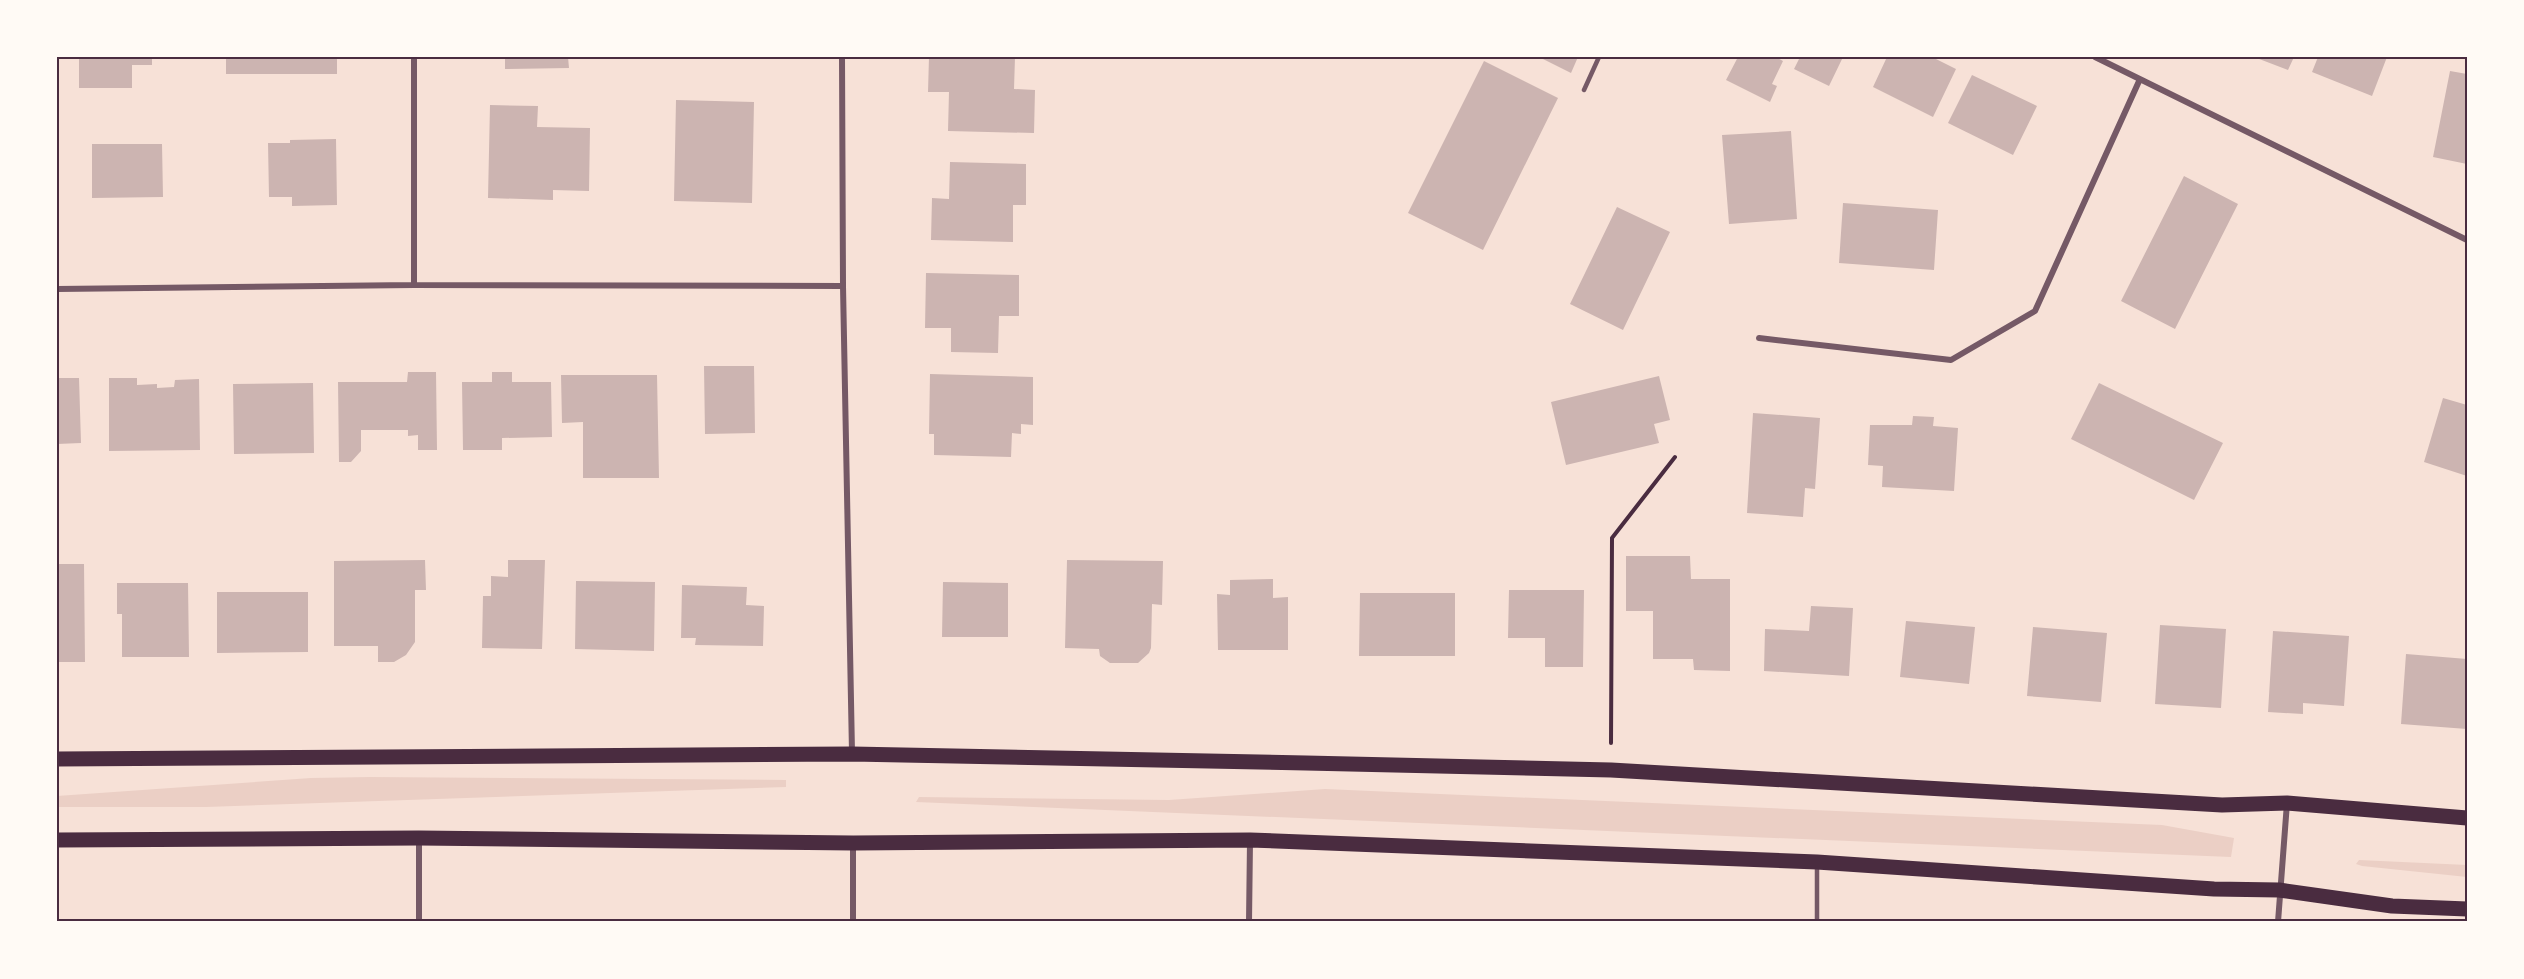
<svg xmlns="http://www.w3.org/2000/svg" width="2524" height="979" font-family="Roboto,sans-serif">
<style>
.green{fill:#ebcfc5}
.building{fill:#ccb4b1}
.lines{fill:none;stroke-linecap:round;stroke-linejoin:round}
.path{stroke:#4a2c40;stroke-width:4}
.service{stroke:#755966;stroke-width:4.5}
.minor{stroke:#755966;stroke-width:6}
.primary{stroke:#4a2c40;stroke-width:15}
.neatline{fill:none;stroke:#4a2c40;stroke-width:2}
</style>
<rect width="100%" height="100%" fill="#f7e1d7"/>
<path class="green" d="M 370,777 L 786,780 L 786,787 L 206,807 L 57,807 L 57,796 L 311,778 Z
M 1325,789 L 2162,825 L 2234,838 L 2231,857 L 916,802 L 919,797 L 1169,800 Z
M 2359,860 L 2467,865 L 2467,877 L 2362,866 L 2356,864 Z"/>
<path class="building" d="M 79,57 L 152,57 L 152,65 L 132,65 L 132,88 L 79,88 Z
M 226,57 L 337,57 L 337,74 L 226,74 Z
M 505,57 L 568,57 L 569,68 L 505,69 Z
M 929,57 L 1015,57 L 1014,89 L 1035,90 L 1034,133 L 948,131 L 949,92 L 928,92 Z
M 1539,57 L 1578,57 L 1571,73 Z
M 1738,57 L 1776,57 L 1783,61 L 1772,84 L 1777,86 L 1770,102 L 1726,80 Z
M 1800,57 L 1843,57 L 1829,86 L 1794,69 Z
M 1887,57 L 1932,57 L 1956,69 L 1933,117 L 1873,87 Z
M 2254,57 L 2294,57 L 2288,70 Z
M 2318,57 L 2387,57 L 2372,96 L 2312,72 Z
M 1484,61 L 1558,98 L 1483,250 L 1408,213 Z
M 2450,71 L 2467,74 L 2467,164 L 2433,157 Z
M 1972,75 L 2037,106 L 2013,155 L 1948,123 Z
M 676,100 L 754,102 L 752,203 L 674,201 Z
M 490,105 L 538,106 L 537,127 L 590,128 L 589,191 L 553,190 L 553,200 L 488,198 Z
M 1791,131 L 1797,219 L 1729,224 L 1722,135 Z
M 336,139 L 337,205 L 292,206 L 292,197 L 269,197 L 268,143 L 290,143 L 290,140 Z
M 92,144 L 162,144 L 163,197 L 92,198 Z
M 950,162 L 1026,164 L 1026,205 L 1013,205 L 1013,242 L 931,240 L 932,198 L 949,199 Z
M 2184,176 L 2238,204 L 2175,329 L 2121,301 Z
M 1843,203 L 1938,210 L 1934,270 L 1839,263 Z
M 1617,207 L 1670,232 L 1623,330 L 1570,304 Z
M 926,273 L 1019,275 L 1019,316 L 999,316 L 998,353 L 951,352 L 951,328 L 925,328 Z
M 704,366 L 754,366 L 755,433 L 705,434 Z
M 408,372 L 436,372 L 437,450 L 418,450 L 418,435 L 408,436 L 408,430 L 361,430 L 361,451 L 351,462 L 339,462 L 338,382 L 407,382 Z
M 492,372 L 512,372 L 512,382 L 551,382 L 552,437 L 502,438 L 502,450 L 463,450 L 462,382 L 492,382 Z
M 930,374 L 1033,377 L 1033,425 L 1021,424 L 1021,434 L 1012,433 L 1011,457 L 934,455 L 934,434 L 929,434 Z
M 561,375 L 657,375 L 659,478 L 583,478 L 583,422 L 562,423 Z
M 1659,376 L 1670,420 L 1654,424 L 1659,443 L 1566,465 L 1551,402 Z
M 57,378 L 79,378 L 81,443 L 57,444 Z
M 109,378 L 137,378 L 137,385 L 157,384 L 157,388 L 174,387 L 175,380 L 199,379 L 200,450 L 109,451 Z
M 313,383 L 314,453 L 234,454 L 233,384 Z
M 2099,383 L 2223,443 L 2194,500 L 2071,439 Z
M 2443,398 L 2467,405 L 2467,476 L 2424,462 Z
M 1753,413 L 1820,418 L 1815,489 L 1805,488 L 1803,517 L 1747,513 Z
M 1913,416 L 1934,417 L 1933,426 L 1958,428 L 1954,491 L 1882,487 L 1883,466 L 1868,465 L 1870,425 L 1912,425 Z
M 1626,556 L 1690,556 L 1691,579 L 1730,579 L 1730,671 L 1694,670 L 1693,659 L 1653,659 L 1653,611 L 1626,611 Z
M 425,560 L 426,590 L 415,590 L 415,642 L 406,655 L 394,662 L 378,662 L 378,646 L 334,646 L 334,561 Z
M 508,560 L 545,560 L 542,649 L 482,648 L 483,596 L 491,596 L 491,576 L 508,577 Z
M 1067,560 L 1163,561 L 1162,605 L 1152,604 L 1151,648 L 1149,653 L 1138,663 L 1110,663 L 1100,656 L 1099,649 L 1065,648 Z
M 57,564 L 84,564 L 85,662 L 57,662 Z
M 1273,579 L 1273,598 L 1288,597 L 1288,650 L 1218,650 L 1217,594 L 1230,595 L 1230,580 Z
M 576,581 L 655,582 L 654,651 L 575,649 Z
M 943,582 L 1008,583 L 1008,637 L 942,637 Z
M 117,583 L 188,583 L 189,657 L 122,657 L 122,614 L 117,614 Z
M 682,585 L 747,587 L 746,605 L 764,606 L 763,646 L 695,645 L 696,638 L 681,638 Z
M 1509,590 L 1584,590 L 1583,667 L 1545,667 L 1545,638 L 1508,638 Z
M 217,592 L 308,592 L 308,652 L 217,653 Z
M 1360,593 L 1455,593 L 1455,656 L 1359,656 Z
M 1811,606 L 1853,608 L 1849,676 L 1764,671 L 1765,629 L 1809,631 Z
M 1906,621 L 1975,627 L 1969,684 L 1900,677 Z
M 2160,625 L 2226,629 L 2221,708 L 2155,704 Z
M 2033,627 L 2107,633 L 2101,702 L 2027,696 Z
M 2273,631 L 2349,636 L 2344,706 L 2303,703 L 2303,714 L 2268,712 Z
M 2406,654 L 2467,659 L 2467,729 L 2401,724 Z"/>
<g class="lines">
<path class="path" d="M 1611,743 L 1612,538 L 1675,457"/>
<path class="service" d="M 1584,90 L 1599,57
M 1817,865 L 1817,922"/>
<path class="minor" d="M 414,57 L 414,285
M 842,57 L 843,286 L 852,752
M 2095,57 L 2467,240
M 57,289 L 414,285 L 843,286
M 1759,338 L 1951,360 L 2035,311 L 2140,79
M 419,922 L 419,838
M 853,922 L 853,843
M 1249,922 L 1250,841
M 2278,922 L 2287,803"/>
<path class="primary" d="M 57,759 L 852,754 L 1306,763 L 1611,770 L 2222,805 L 2287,803 L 2467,818
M 57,840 L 419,838 L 853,843 L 1250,840 L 1817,862 L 2214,889 L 2279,890 L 2392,906 L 2467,909"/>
</g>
<rect width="2524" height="979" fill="none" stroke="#fffaf5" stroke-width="117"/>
<rect x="58" y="58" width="2408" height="862" class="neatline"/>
</svg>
